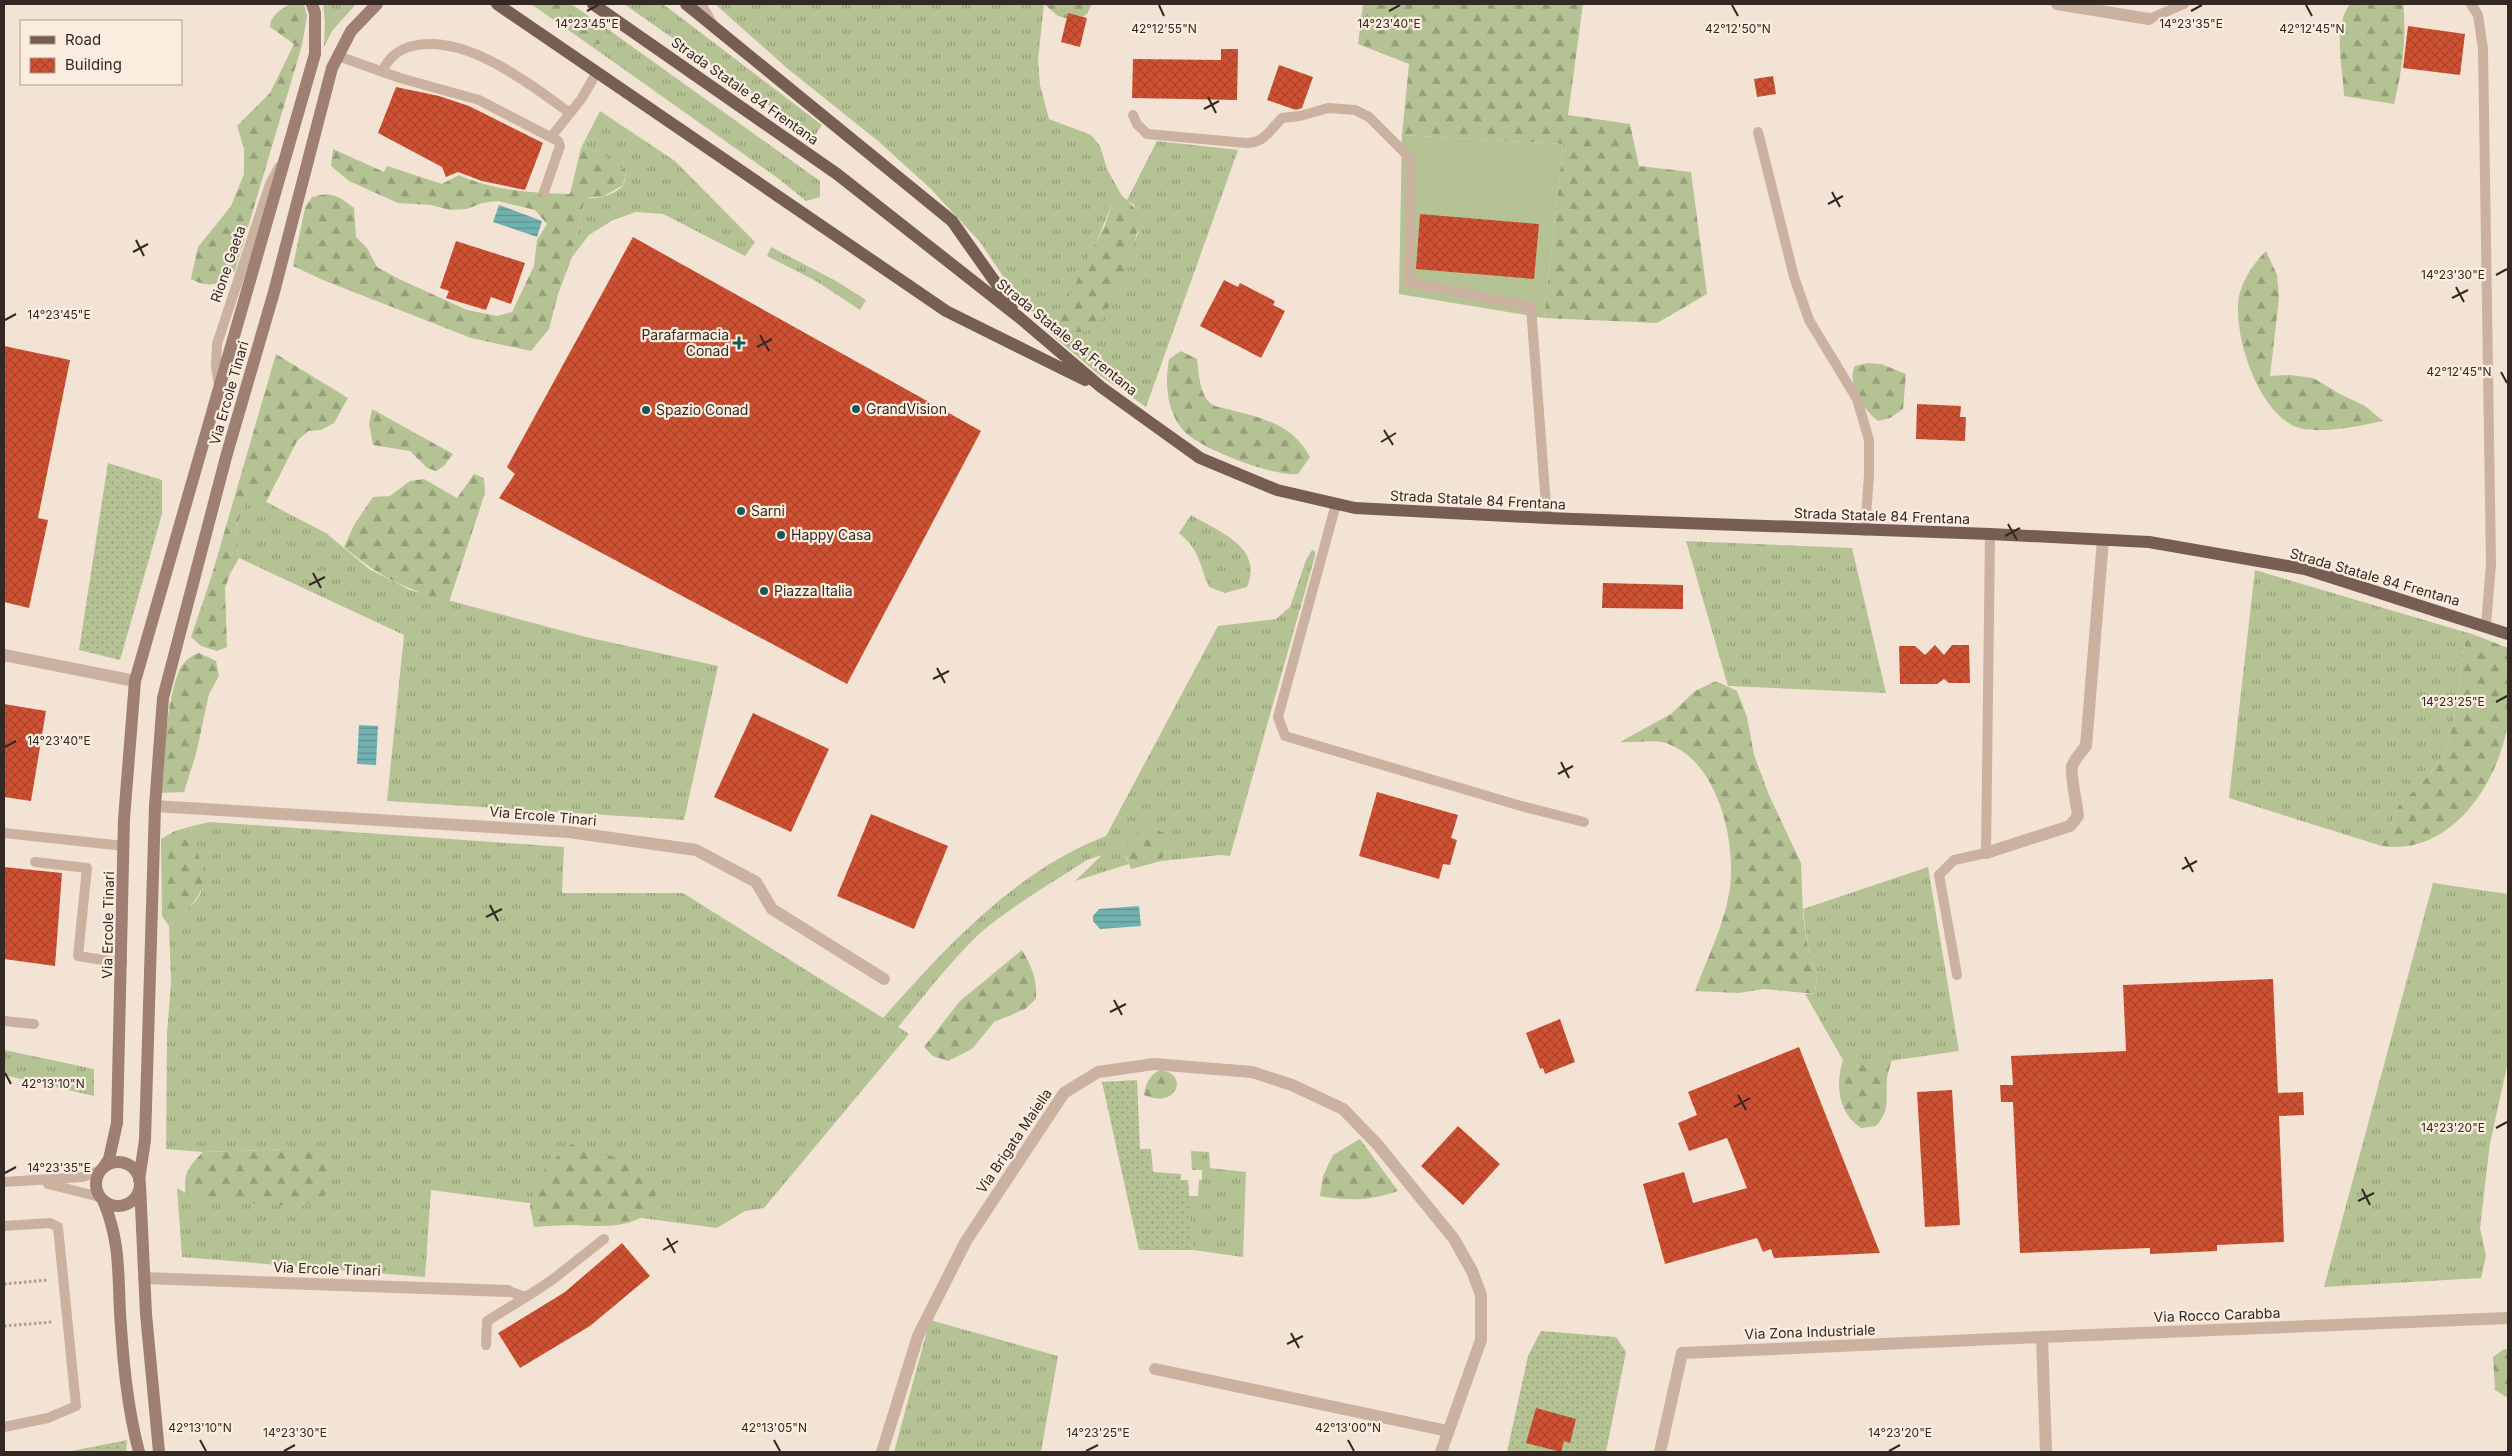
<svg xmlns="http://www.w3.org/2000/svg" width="2512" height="1456" font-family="Inter,sans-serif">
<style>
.grass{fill:url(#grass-tufts)}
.forest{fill:url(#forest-firs)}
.garden{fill:url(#garden-dots)}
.pitch{fill:#b5c293}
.water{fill:url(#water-rules)}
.building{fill:url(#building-cross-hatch)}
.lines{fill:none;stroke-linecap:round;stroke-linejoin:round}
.path{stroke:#b79b8a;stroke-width:3;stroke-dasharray:2.5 2.5;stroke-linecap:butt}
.lane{stroke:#cbb19f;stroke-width:10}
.street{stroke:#cbb19f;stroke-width:12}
.secondary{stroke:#9e7f71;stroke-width:12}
.primary{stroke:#775e53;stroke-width:12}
.ticks{fill:none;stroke:#342824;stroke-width:2}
.poi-dot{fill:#165758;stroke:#faede0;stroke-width:2}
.labels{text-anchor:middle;stroke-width:4.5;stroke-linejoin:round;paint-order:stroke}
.street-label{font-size:14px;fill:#342824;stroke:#faede0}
.poi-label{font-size:14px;fill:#342824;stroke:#faede0;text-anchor:start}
.ticks-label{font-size:12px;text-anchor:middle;fill:#342824;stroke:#faede0;stroke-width:4.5;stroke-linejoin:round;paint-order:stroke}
</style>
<defs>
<pattern id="grass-tufts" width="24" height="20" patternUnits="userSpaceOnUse" patternTransform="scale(1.25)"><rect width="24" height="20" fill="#b5c293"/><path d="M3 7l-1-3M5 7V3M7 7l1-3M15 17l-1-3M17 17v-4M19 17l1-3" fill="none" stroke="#949e78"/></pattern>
<pattern id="forest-firs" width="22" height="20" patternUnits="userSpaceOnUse" patternTransform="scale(1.25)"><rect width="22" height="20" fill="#b5c293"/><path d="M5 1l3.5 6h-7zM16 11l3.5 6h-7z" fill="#949e78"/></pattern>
<pattern id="garden-dots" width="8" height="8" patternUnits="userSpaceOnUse" patternTransform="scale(1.25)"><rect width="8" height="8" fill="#b5c293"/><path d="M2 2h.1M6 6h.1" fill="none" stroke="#949e78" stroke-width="1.8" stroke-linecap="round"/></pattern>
<pattern id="water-rules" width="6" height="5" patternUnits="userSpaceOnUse" patternTransform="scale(1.25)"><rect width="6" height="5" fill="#71b2b1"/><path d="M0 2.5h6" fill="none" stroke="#5e9190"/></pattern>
<pattern id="building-cross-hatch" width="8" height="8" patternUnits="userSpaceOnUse" patternTransform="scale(1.25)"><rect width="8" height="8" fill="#d15233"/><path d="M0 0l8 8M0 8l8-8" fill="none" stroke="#aa442b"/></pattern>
</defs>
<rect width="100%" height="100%" fill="#f3e3d4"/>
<path class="grass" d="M 323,4 L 356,4 L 332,31 L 324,47 L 325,21 Z
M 624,4 L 663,4 L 822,125 L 814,137 Z
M 715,4 L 1044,4 L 1038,60 L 1040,85 L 1049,119 L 1091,135 L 1100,146 L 1107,169 L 1122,196 L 1112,204 L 1094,248 L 1120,281 L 1138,233 L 1134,205 L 1127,200 L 1157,141 L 1238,150 L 1146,407 L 1098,374 L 1051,334 L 1011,288 L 980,242 L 931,189 L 878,141 L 788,69 Z
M 602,25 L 820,181 L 820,197 L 806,201 L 779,179 L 591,46 L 602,43 L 606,37 Z
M 600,111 L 675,161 L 755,242 L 745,256 L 663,214 L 636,212 L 613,220 L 589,235 L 572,257 L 585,198 C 597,199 616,195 623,185 C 625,182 625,176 626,173 C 613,161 599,149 581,148 Z
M 771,247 L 836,281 L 866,300 L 860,310 L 816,281 L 767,256 Z
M 249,493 L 326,533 L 369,569 L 410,590 L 586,637 L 718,666 L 684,820 L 387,801 L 404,635 L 239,558 L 236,527 Z
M 1191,515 C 1219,532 1264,547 1247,587 L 1225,593 L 1209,587 C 1199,564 1200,550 1179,533 Z
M 1686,541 L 1852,548 L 1886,693 L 1728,686 Z
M 1312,550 L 1315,551 L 1315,556 L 1230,856 L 1220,855 L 1161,861 L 1166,851 L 1126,857 L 1129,864 L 1075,881 L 1102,855 L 1087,860 C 1053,882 1010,907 979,934 C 950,962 924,996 898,1027 L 909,1034 L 764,1208 L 745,1211 L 717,1228 L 431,1190 L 425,1277 L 182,1257 L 177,1188 L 186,1193 L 200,1195 L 302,1206 L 289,1149 L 203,1152 L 166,1149 L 167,1034 L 171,982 L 169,926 L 195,902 L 201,893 L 200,859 L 190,840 L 192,826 L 210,822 L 564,847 L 562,893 L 683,893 L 883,1018 C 947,946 1015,871 1106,836 L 1218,626 L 1276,619 L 1290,607 L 1306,560 Z
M 2255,570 L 2475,635 L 2465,642 L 2454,720 L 2444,756 L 2422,783 L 2399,805 L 2382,846 L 2229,798 Z
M 1928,867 L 1959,1051 L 1847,1067 L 1805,994 L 1815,994 L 1817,974 L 1809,955 L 1803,909 Z
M 2433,883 L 2508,894 L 2508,1062 L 2490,1143 L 2480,1228 L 2486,1256 L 2481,1278 L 2324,1287 Z
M 4,1050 L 94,1069 L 94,1096 L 4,1075 Z
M 1191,1151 L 1209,1152 L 1210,1168 L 1246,1172 L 1243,1257 L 1193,1250 L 1188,1196 L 1198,1196 L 1199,1180 L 1202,1180 L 1202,1170 L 1192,1170 Z
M 930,1320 L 1058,1356 L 1041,1452 L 894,1452 Z"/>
<path class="forest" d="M 290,4 L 304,4 L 307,16 L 302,45 L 235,271 C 217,285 212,289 191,279 L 198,247 L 231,206 L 244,174 L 244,148 L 237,126 L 270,93 L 294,44 L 270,27 C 270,16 281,9 290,4 Z
M 531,4 L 571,4 L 602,25 L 606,37 L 602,43 L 591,46 Z
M 1044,4 L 1092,4 L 1087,14 L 1076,21 L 1058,16 Z
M 1363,4 L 1583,4 L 1568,115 L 1630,124 L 1639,166 L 1691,172 L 1707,294 L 1657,323 L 1544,318 L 1563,144 L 1402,135 L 1409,64 L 1358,44 Z
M 2350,4 L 2403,4 C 2407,36 2402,72 2394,104 L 2344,96 C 2343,66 2332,29 2350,4 Z
M 581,148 C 599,149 613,161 626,172 L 623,185 L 604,196 L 585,198 L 572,257 L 558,294 L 549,329 L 531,351 L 471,338 L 323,280 L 293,266 L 305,208 L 312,197 C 333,191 338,196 354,208 L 356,237 L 367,248 L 377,267 L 399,279 L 467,310 L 497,316 L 512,312 L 534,266 L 537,240 L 547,224 L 535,210 L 498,201 L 482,203 L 467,209 L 450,210 L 431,205 L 398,203 L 349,181 L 331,166 L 333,149 L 384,172 L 387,166 L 442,184 L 459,175 C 494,191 533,193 570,194 Z
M 1122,196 C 1131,203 1137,209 1138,220 C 1141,236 1111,312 1098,323 C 1096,326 1089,330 1085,331 C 1076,334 1068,330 1060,326 L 1062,311 L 1105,225 L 1112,204 Z
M 2266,251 L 2277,275 L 2279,298 L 2270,376 L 2290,375 L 2313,378 L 2340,394 L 2365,406 L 2383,421 C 2360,426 2326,433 2303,429 C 2260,420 2232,335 2239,296 C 2243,279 2254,263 2266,251 Z
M 1181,351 L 1197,359 C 1199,373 1199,392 1210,403 C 1214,407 1225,408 1231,410 C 1264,418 1293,425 1310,457 L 1298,474 C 1276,478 1195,447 1182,429 C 1166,408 1165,383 1169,359 Z
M 276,354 L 348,398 L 334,423 L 321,430 L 308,431 L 297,441 L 266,502 L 249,494 L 236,527 L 239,558 L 230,574 L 225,588 L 227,647 L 217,651 L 201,646 L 191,637 L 211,578 Z
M 1868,363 L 1881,364 L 1906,374 L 1903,409 L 1890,418 L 1878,421 C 1864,410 1846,384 1855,366 Z
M 372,409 L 453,454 L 444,466 L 436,471 L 427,468 L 410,451 L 373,445 L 369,424 Z
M 474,474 L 484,478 L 485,493 L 449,602 C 406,589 379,577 344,547 L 354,525 L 373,497 L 390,496 L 410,481 L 424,479 L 457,498 Z
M 2475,635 L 2508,648 C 2508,674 2512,703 2507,728 C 2496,787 2449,856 2382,846 L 2399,805 L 2422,783 L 2444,756 L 2454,720 L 2465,642 Z
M 199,653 L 216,661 L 219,676 L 209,694 L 196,754 L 184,792 L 161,793 C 165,755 165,706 179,671 C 183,662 190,656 199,653 Z
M 1716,681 L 1737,691 L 1747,717 L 1754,755 L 1769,795 L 1801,863 L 1803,915 L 1809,955 L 1817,974 L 1815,994 L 1764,989 L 1739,993 L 1695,991 C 1707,959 1723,927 1729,894 C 1738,844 1718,756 1662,742 C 1651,740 1632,743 1620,742 L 1671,714 L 1695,691 Z
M 192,826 C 189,844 194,843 200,859 C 212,892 191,906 169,926 L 162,916 L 161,839 L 175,831 Z
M 1150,827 L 1164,833 C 1168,845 1167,850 1161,861 L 1131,869 C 1121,847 1127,834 1150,827 Z
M 1022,950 C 1032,967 1037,979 1036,999 L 1025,1009 L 994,1022 L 972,1049 L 948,1061 L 933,1056 L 924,1047 L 960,1001 Z
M 1843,1060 L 1847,1067 L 1892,1060 C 1890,1067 1887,1074 1887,1080 C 1885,1100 1891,1110 1876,1126 L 1861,1128 C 1838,1113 1835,1085 1843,1060 Z
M 1160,1070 C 1190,1073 1177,1110 1144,1095 C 1146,1083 1149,1076 1160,1070 Z
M 1360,1139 L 1398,1191 C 1369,1201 1351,1201 1320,1196 L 1323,1176 L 1333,1155 Z
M 574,1142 L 588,1155 C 620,1154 633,1161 656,1182 C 660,1231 607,1227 574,1225 C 561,1225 547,1226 534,1227 L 530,1206 L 533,1194 L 547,1165 Z
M 289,1149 L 314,1150 L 333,1169 L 332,1182 L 321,1199 L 302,1206 L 227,1202 L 186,1193 C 182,1174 190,1165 203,1152 Z
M 2504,1349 L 2508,1350 L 2508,1398 L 2495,1390 L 2493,1357 Z"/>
<path class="garden" d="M 108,463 L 162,480 L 162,514 L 120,660 L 79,650 Z
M 1137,1080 L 1140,1149 L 1151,1149 L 1153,1172 L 1181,1174 L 1181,1180 L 1188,1180 L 1193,1250 L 1139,1250 L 1102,1082 Z
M 1541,1331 L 1616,1337 L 1626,1352 L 1606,1452 L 1507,1452 L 1528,1356 Z
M 127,1440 L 126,1452 L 67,1452 Z"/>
<path class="pitch" d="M 1402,135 L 1563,144 L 1544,318 L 1399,294 Z"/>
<path class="water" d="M 499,205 L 542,221 L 537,237 L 493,222 Z
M 359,725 L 378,726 L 376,765 L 357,764 Z
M 1139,906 L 1141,926 L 1100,929 L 1093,921 L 1093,916 L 1099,909 Z"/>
<path class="building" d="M 1068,13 L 1087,18 L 1080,47 L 1061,42 Z
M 2408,26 L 2465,34 L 2460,75 L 2403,68 Z
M 1221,49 L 1238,49 L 1237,100 L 1132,98 L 1133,59 L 1221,60 Z
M 1279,65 L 1313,77 L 1302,108 L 1296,110 L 1267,100 Z
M 1773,76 L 1776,94 L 1757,97 L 1754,79 Z
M 396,87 L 439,96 L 469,106 L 543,143 L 525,190 L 482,181 L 458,172 L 446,177 L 442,167 L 378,133 Z
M 1420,214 L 1539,224 L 1534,279 L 1416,269 Z
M 633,237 L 981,431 L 847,684 L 499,498 L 515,474 L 507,467 Z
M 456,241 L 525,263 L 511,304 L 491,297 L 486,310 L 446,298 L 449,291 L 440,288 Z
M 1224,280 L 1238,287 L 1240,283 L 1275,301 L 1273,305 L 1285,311 L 1261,358 L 1200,326 Z
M 4,346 L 70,360 L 38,518 L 48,520 L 29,608 L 4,602 Z
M 1917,404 L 1961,406 L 1960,417 L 1966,417 L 1965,441 L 1916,439 Z
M 1603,583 L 1683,585 L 1683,609 L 1602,608 Z
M 1935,645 L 1944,655 L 1952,645 L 1969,645 L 1970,683 L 1949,683 L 1944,679 L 1937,684 L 1900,684 L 1899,646 L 1915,646 L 1925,655 Z
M 4,704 L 46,711 L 31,801 L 4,797 Z
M 753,713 L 829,749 L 791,832 L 714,797 Z
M 1377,792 L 1458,815 L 1451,838 L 1457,840 L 1450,865 L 1443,864 L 1439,879 L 1359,856 Z
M 871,814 L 948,846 L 914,929 L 837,896 Z
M 4,867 L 62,873 L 55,966 L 4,959 Z
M 2273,979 L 2278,1093 L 2303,1092 L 2304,1115 L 2279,1116 L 2284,1242 L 2217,1245 L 2217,1251 L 2150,1254 L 2150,1248 L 2020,1253 L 2013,1102 L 2001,1102 L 2000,1085 L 2013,1085 L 2011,1056 L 2126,1051 L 2123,985 Z
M 1560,1019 L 1575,1062 L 1545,1074 L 1543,1068 L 1540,1069 L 1526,1033 Z
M 1799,1047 L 1880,1253 L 1774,1258 L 1771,1249 L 1763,1252 L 1757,1238 L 1665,1264 L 1643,1184 L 1684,1172 L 1693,1203 L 1747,1188 L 1727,1138 L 1689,1151 L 1678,1123 L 1697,1115 L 1688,1092 Z
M 1952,1090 L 1960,1225 L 1925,1227 L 1917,1092 Z
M 1458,1126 L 1500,1164 L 1463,1205 L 1421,1166 Z
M 622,1243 L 650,1276 L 590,1326 L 520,1368 L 498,1333 L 565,1292 Z
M 1536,1408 L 1576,1419 L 1570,1443 L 1564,1441 L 1561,1452 L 1526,1443 Z"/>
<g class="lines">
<path class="path" d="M 4,1284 L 48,1280
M 4,1326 L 52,1322"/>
<path class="lane" d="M 2471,4 L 2478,15 L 2483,49 L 2491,564 L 2486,626
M 2149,19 L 2184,4
M 338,56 L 400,78 L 479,100 L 558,141 L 560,146 L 544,192
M 382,72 C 388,58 397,50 412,46 C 466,33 528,83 570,113
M 1133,115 L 1137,124 L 1147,134 L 1246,143 C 1265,143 1270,130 1282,118 L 1300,116 L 1328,108 L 1355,110 L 1369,117 L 1411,159 L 1409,282 L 1531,307 L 1547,518
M 1758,132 L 1794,277 L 1809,320 L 1857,399 L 1869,440 L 1869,475 L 1865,531
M 551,137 L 582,98 L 597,72
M 219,386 L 216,367 L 217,344 L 270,184 L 279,167
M 1336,504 L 1278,717 L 1285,736 L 1521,806 L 1584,822
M 4,833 L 124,846
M 35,862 L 87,868 L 78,956 L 122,963
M 1957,975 L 1939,875 L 1954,860 L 1986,853 L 1990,534
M 4,1021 L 34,1024
M 4,1182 L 82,1177 L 102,1170
M 48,1184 L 100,1197
M 4,1226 L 50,1223 L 58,1227 L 76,1406 L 48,1418 L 4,1427
M 508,1291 L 526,1297 L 552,1280 L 604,1239
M 486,1345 L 487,1321 L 526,1297"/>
<path class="street" d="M 700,4 L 712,25
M 2057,4 L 2149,19
M 4,655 L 135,681
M 155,806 L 569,832 L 696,850 L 756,882 L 772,909 L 884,979
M 1986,853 L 2070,826 L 2078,816 C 2077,805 2070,774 2072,766 C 2075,759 2081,752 2086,746 L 2103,540
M 144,1278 L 508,1291
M 1155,1369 L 1448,1431
M 882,1452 L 918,1336 L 966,1241 L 1064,1093 L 1098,1072 L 1154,1064 L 1252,1072 L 1292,1085 L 1343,1109 L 1377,1144 L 1454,1239 L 1472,1271 L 1481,1295 L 1481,1340 L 1441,1452
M 1660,1452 L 1682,1353 L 2042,1337
M 2046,1452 L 2042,1337 L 2508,1318"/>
<path class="secondary" d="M96 1184a22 22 0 1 1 44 0a22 22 0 1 1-44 0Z
M 103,1168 L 109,1159 L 117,1123 L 124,819 L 135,681 L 315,54 L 315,13 L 312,4
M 139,1180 L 145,1140 L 155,806 L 163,698 L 226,457 L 274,292 L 332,68 L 351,31 L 377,4
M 140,1185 L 146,1314 L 159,1452
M 103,1200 C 120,1241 118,1270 120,1313 C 123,1359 127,1407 139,1452"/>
<path class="primary" d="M 497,4 L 946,311 L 1085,380
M 593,4 L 837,174 L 1020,318 L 1101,387 L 1151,423 L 1200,458 L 1277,490 L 1355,508 L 1547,518 L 1990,534 L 2149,542 L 2305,569 L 2508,634
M 686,4 L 952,221 L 1012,306"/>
</g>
<path class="ticks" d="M 1159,5 L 1164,16M 1732,5 L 1738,16M 2306,5 L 2312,16M 587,11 L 598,5M 1389,11 L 1400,5M 2191,11 L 2202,5M 1208,97 L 1216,113M 1204,109 L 1219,101M 1832,192 L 1840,207M 1828,204 L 1843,196M 136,240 L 144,256M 133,252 L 148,244M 2496,275 L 2507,269M 2456,287 L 2464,302M 2452,298 L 2468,290M 5,320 L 16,314M 760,335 L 769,351M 757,347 L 772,339M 2501,372 L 2507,383M 1384,430 L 1393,445M 1381,442 L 1396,433M 2008,524 L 2017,540M 2005,536 L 2020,528M 313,573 L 321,588M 309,585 L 325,577M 937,668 L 945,683M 933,679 L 949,671M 2496,702 L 2507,696M 5,747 L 16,741M 1561,762 L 1569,778M 1558,774 L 1573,766M 2185,857 L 2193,872M 2182,869 L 2197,861M 490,905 L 498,921M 486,917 L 502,909M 1114,1000 L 1122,1015M 1110,1012 L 1126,1004M 5,1073 L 11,1084M 1738,1095 L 1746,1110M 1734,1107 L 1750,1098M 2496,1128 L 2507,1122M 5,1173 L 16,1167M 2362,1189 L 2370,1205M 2358,1201 L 2374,1193M 667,1238 L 675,1253M 663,1250 L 678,1241M 1291,1333 L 1299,1348M 1287,1344 L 1303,1336M 200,1440 L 206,1451M 774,1440 L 780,1451M 1348,1440 L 1354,1451M 284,1451 L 295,1445M 1086,1451 L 1098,1445M 1889,1451 L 1900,1445"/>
<g class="poi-dot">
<path d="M736.5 335.5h5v5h5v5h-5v5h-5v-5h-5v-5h5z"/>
<circle cx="856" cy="409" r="5"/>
<circle cx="646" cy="410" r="5"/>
<circle cx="741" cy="511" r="5"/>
<circle cx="781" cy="535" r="5"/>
<circle cx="764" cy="591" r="5"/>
</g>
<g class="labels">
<g class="street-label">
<text transform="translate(745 91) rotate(35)" y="5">Strada Statale 84 Frentana</text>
<text transform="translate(228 264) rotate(-71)" y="5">Rione Gaeta</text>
<text transform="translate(1067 337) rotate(39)" y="5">Strada Statale 84 Frentana</text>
<text transform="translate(229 393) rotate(-74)" y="5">Via Ercole Tinari</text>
<text transform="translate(1478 500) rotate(3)" y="5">Strada Statale 84 Frentana</text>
<text transform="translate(1882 516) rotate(2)" y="5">Strada Statale 84 Frentana</text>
<text transform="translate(2375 577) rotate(16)" y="5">Strada Statale 84 Frentana</text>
<text transform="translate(543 816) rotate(5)" y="5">Via Ercole Tinari</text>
<text transform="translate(108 925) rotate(-89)" y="5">Via Ercole Tinari</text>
<text transform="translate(1014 1141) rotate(-56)" y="5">Via Brigata Maiella</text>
<text transform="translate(327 1269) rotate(2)" y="5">Via Ercole Tinari</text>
<text transform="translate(2217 1315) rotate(-2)" y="5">Via Rocco Carabba</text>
<text transform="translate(1810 1332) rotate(-2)" y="5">Via Zona Industriale</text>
</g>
<g class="poi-label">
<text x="729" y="340" text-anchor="end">Parafarmacia<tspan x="729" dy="16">Conad</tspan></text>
<text x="866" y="414">GrandVision</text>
<text x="656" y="415">Spazio Conad</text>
<text x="751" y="516">Sarni</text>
<text x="791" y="540">Happy Casa</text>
<text x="774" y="596">Piazza Italia</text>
</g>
</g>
<g class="ticks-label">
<text x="587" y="28">14°23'45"E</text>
<text x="1389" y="28">14°23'40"E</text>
<text x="2191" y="28">14°23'35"E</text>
<text x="1164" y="33">42°12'55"N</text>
<text x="1738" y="33">42°12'50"N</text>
<text x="2312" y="33">42°12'45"N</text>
<text x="2453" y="279">14°23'30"E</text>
<text x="59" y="319">14°23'45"E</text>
<text x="2459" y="376">42°12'45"N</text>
<text x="2453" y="706">14°23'25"E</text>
<text x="59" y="745">14°23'40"E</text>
<text x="53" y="1088">42°13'10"N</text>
<text x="2453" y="1132">14°23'20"E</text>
<text x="59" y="1172">14°23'35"E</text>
<text x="200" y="1432">42°13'10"N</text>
<text x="774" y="1432">42°13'05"N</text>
<text x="1348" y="1432">42°13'00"N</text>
<text x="295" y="1437">14°23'30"E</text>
<text x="1098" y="1437">14°23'25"E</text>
<text x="1900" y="1437">14°23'20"E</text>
</g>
<rect width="2512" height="1456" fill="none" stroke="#342824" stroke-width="10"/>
<rect x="20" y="20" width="162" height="65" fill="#faede0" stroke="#ab9e95"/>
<rect x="30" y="36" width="25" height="8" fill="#775e53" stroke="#ab9e95"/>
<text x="65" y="45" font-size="15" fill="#342824">Road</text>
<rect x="30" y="58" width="25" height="15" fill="url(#building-cross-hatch)" stroke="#ab9e95"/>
<text x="65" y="70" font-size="15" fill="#342824">Building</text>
</svg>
